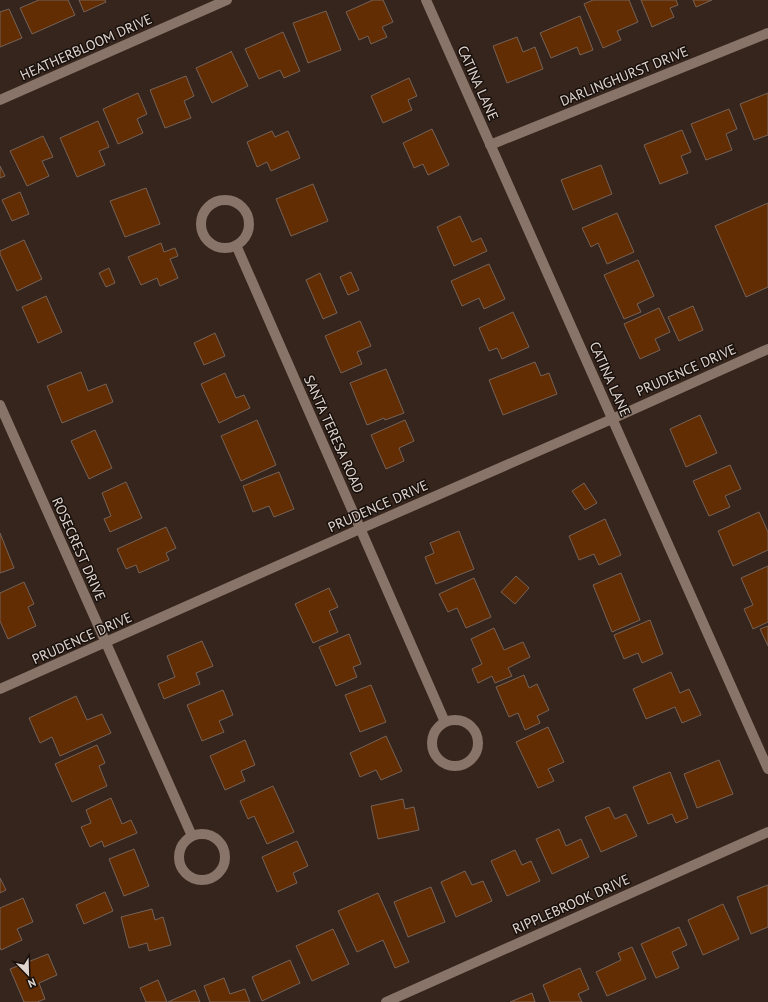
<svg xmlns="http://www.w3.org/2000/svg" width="768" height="1002" font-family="'PT Sans',sans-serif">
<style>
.building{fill:#632d04;stroke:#756257}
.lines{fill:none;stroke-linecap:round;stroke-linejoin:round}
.minor{stroke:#887468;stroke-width:10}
.labels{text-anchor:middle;stroke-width:3;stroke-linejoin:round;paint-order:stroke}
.street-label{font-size:14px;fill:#e0d4ce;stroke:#18100c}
</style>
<rect width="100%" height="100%" fill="#36251c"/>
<path class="building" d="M 39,0 L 68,0 L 75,15 L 32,34 L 20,8 Z
M 79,0 L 105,0 L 106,2 L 84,12 Z
M 373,0 L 383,0 L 393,22 L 382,27 L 387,37 L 371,44 L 368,36 L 359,40 L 346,12 Z
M 593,0 L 629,0 L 638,22 L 617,31 L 621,40 L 603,48 L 584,4 Z
M 641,0 L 676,0 L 678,5 L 670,8 L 674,17 L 652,27 Z
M 693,0 L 712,0 L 696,7 Z
M 9,9 L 22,38 L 0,47 L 0,12 Z
M 326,11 L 341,50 L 308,63 L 293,23 Z
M 580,16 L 593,50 L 580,55 L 577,47 L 551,58 L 540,33 Z
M 283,32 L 300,71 L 284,78 L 280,70 L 259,79 L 245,49 Z
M 517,37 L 523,52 L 535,47 L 543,69 L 507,83 L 493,46 Z
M 231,51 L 248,86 L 212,103 L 196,68 L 231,52 Z
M 186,76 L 194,96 L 184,101 L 191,118 L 165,128 L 150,90 Z
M 409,78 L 417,96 L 408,100 L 412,110 L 383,123 L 371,96 Z
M 138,93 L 147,114 L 137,119 L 143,133 L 118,144 L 103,109 Z
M 768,93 L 768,135 L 754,140 L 740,104 Z
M 729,109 L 737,129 L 726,134 L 732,150 L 706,160 L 691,124 Z
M 98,121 L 109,147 L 99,151 L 105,165 L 77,177 L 60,138 Z
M 432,129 L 449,165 L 428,175 L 423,164 L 414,168 L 403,143 Z
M 682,130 L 691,152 L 681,156 L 688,173 L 660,184 L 644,145 Z
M 272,131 L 275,137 L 288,131 L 300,158 L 271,171 L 267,162 L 257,167 L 247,142 Z
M 43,136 L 53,157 L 42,161 L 49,176 L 27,186 L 10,151 Z
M 601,165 L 612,194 L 573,210 L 561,180 Z
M 0,166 L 5,176 L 0,178 Z
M 313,184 L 328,221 L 291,236 L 276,199 Z
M 146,188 L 160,224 L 125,237 L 110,201 Z
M 20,192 L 29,214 L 12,221 L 2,200 Z
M 768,203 L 768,287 L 746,297 L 715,226 Z
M 617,213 L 634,252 L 607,264 L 598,243 L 591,247 L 582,228 Z
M 460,216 L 472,242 L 481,238 L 487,251 L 454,266 L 437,227 Z
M 24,240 L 42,279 L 17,291 L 0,254 L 0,251 Z
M 161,243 L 164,252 L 175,248 L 178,256 L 170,259 L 178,278 L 160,286 L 157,278 L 141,285 L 128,257 Z
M 638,260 L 654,296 L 637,304 L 641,312 L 624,319 L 604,275 Z
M 489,264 L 505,299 L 484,309 L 479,298 L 462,306 L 451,281 Z
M 109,268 L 115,283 L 106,287 L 99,273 Z
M 351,272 L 359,290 L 348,295 L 340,277 Z
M 320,273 L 337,313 L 323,319 L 306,280 Z
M 46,296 L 62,332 L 38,343 L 22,307 Z
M 693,306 L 703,330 L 679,341 L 668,317 Z
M 659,308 L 670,332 L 655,339 L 660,350 L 640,359 L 624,324 Z
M 513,312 L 529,347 L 502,359 L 497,348 L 489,351 L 479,328 Z
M 360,321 L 371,346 L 357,352 L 362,364 L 341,373 L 325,336 Z
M 215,333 L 225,356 L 204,365 L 194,343 Z
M 535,362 L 541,376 L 549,373 L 557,394 L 503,415 L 489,380 Z
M 386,369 L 404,413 L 385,420 L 384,418 L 367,425 L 350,383 Z
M 81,372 L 88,391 L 106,384 L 113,402 L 62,423 L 47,386 Z
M 225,373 L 236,398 L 244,395 L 250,408 L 219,423 L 201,384 Z
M 700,415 L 717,453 L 686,467 L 670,429 Z
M 257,420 L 276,465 L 241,481 L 221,436 Z
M 405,420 L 414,441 L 399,448 L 404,461 L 386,469 L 371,435 Z
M 95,430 L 112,468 L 89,479 L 71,441 Z
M 730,465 L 741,489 L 725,496 L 730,507 L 709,516 L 693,481 Z
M 279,472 L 294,509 L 274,517 L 269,506 L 253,512 L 243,486 Z
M 126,482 L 142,518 L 110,532 L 104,519 L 111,516 L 102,493 Z
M 584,483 L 597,503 L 585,510 L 572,491 Z
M 759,512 L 768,532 L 768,550 L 733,566 L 718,531 Z
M 605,519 L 621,555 L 599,565 L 594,554 L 579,560 L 569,536 Z
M 166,527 L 176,548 L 166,553 L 169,560 L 139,573 L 136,565 L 126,569 L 117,549 Z
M 459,531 L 474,569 L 436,584 L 425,557 L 434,553 L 430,543 Z
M 0,533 L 14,568 L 0,573 Z
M 768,566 L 768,622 L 753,629 L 744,609 L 753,605 L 741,578 Z
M 621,573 L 640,620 L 612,632 L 593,585 Z
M 516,576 L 529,588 L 515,604 L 501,592 Z
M 474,578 L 491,617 L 466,628 L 457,608 L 448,612 L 439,594 Z
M 24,582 L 34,604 L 28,607 L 36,626 L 8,639 L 0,621 L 0,593 Z
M 329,588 L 338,607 L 329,611 L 338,632 L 313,643 L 295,604 Z
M 650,620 L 663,654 L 642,663 L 638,653 L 624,659 L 614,635 Z
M 768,626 L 768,646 L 760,629 Z
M 494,628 L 504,650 L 523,642 L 530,657 L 508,668 L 512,676 L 495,683 L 492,676 L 478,683 L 472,669 L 482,664 L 471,639 Z
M 349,634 L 361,664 L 353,667 L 357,677 L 336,686 L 319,647 Z
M 202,641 L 213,666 L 196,673 L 200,684 L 164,699 L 158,684 L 175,677 L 167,656 Z
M 671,672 L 680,693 L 689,689 L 701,715 L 682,723 L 675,707 L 646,719 L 633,689 Z
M 524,675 L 529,688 L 537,684 L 549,710 L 537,716 L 540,723 L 525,730 L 518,713 L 509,717 L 496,687 Z
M 371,685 L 386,722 L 360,732 L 345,695 Z
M 223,690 L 233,715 L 219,721 L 224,732 L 202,741 L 187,705 Z
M 76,696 L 87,720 L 102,714 L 111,733 L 60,756 L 52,737 L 40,743 L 29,718 Z
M 548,727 L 564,762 L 548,769 L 554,781 L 538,788 L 516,742 Z
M 386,736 L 402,771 L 381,780 L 376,770 L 360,777 L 350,753 Z
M 245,740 L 255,765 L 241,771 L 245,781 L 225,790 L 210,756 Z
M 97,745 L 105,763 L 99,766 L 107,786 L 72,802 L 55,764 Z
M 719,760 L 733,794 L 697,808 L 684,774 Z
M 670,772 L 688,818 L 676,823 L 672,814 L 648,824 L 633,787 Z
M 273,786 L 294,832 L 267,844 L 254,816 L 248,819 L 240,801 Z
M 111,798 L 122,824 L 131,820 L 137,833 L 104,847 L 102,841 L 90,847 L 81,827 L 91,823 L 86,810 Z
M 403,799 L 405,809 L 414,807 L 419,830 L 378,839 L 371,806 Z
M 609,807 L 615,819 L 626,814 L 637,836 L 601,852 L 585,817 Z
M 559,829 L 566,846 L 581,839 L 589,857 L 552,874 L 536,839 Z
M 297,841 L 308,866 L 293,873 L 297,883 L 277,892 L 262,857 Z
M 134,849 L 149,886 L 124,896 L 109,859 Z
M 515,850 L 522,865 L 531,861 L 540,881 L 507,896 L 491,861 Z
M 465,871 L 472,885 L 483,881 L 492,901 L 456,917 L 441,882 Z
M 0,878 L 6,890 L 0,893 Z
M 768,885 L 768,927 L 751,934 L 737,897 Z
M 431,887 L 445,922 L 408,937 L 394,902 Z
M 105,892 L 113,911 L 84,924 L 76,905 Z
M 378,893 L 409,962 L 395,968 L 383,940 L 357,952 L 338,911 Z
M 23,898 L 33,922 L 17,929 L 22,940 L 1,950 L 0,947 L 0,908 Z
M 723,904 L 739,939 L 703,955 L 688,920 Z
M 152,909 L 155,920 L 163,917 L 171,945 L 149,951 L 147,943 L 129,948 L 121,917 Z
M 679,927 L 687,945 L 672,952 L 679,968 L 656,978 L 641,944 Z
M 333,929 L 349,964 L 312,981 L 296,946 Z
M 632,947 L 646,979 L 607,996 L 596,972 L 621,960 L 618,953 Z
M 48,954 L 57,975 L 39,983 L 45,999 L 37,1002 L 24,1002 L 10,969 Z
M 290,960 L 300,983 L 262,1001 L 252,977 Z
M 580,968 L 589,989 L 578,994 L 582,1002 L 550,1002 L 543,985 Z
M 224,978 L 230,994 L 245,989 L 250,1002 L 210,1002 L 204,986 Z
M 158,980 L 167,1002 L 146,1002 L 140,988 Z
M 195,990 L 200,1002 L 168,1002 Z
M 532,993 L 535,1002 L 510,1002 Z"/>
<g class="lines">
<path class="minor" d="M 426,0 L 768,769
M 0,100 L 227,0
M 490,145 L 768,33
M201 224a24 24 0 1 1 48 0a24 24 0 1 1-48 0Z
M 236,245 L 445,722
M 0,405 L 192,836
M 0,689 L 360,529 L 612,419 L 768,349
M432 743a23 23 0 1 1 46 0a23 23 0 1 1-46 0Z
M179 857a23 23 0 1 1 46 0a23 23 0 1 1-46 0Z
M 386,1002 L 768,832"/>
</g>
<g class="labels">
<g class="street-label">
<text transform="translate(86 47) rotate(-24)" y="5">HEATHERBLOOM DRIVE</text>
<text transform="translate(624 76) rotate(-22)" y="5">DARLINGHURST DRIVE</text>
<text transform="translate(478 83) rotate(66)" y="5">CATINA LANE</text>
<text transform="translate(686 370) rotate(-24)" y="5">PRUDENCE DRIVE</text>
<text transform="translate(610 379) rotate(66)" y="5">CATINA LANE</text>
<text transform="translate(334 434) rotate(66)" y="5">SANTA TERESA ROAD</text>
<text transform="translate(378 506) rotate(-24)" y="5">PRUDENCE DRIVE</text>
<text transform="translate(79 549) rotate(66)" y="5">ROSECREST DRIVE</text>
<text transform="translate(82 638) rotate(-24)" y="5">PRUDENCE DRIVE</text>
<text transform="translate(571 904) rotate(-24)" y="5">RIPPLEBROOK DRIVE</text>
</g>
</g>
<g transform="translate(28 974) rotate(157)" stroke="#18100c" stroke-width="3" paint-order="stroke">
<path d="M0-3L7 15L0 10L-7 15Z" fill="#e0d4ce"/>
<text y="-6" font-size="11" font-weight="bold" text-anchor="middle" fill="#e0d4ce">N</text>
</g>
</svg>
